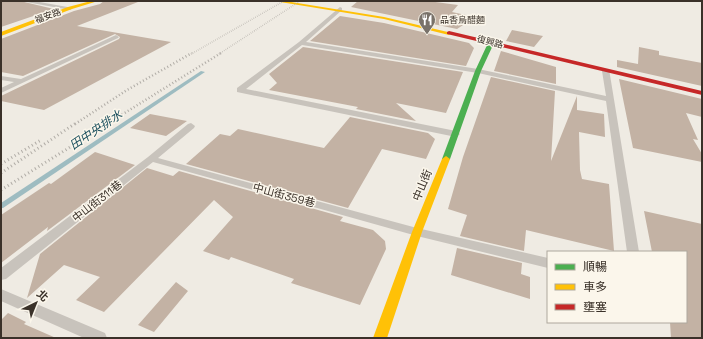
<svg xmlns="http://www.w3.org/2000/svg" width="703" height="339" font-family="'Space Grotesk','Noto Sans TC',sans-serif">
<style>
.lines{fill:none;stroke-linecap:round;stroke-linejoin:round}
.stream{fill:#9ebcc1;fill-rule:evenodd}
.building{fill:#c3b2a4}
.lane{fill:#c8c3bc;fill-rule:evenodd}
.fast{fill:#4caf50;fill-rule:evenodd}
.slow{fill:#ffc107;fill-rule:evenodd}
.jam{fill:#c62828;fill-rule:evenodd}
.rail-far2{stroke:#b0aca6;stroke-width:1.5;stroke-dasharray:0.5 1.5;stroke-linecap:butt}
.rail-far1{stroke:#b0aca6;stroke-width:2.5;stroke-dasharray:1 2.5;stroke-linecap:butt}
.rail{stroke:#b0aca6;stroke-width:3;stroke-dasharray:1 3;stroke-linecap:butt}
.labels{text-anchor:middle;stroke-width:3;stroke-linejoin:round;paint-order:stroke}
.far-street-label{font-size:9px;fill:#3a3129;stroke:#fbf6eb}
.far-poi-label{font-size:9px;fill:#3a3129;stroke:#fbf6eb;text-anchor:start}
.street-label{font-size:11px;fill:#3a3129;stroke:#fbf6eb}
.water-label{font-size:12px;font-style:italic;fill:#1c505e;stroke:#fbf6eb}
</style>
<rect width="100%" height="100%" fill="#efebe3"/>
<g class="lines">
<path class="stream" d="M 201,71 L 205,72 L 3,208 L 1,208 L 1,203 Z"/>
</g>
<path class="building" d="M 1,1 L 20,1 L 54,9 L 1,27 Z
M 104,1 L 138,1 L 138,2 L 77,26 L 171,42 L 44,110 L 1,101 L 1,96 L 119,39 L 120,37 L 115,34 L 23,76 L 1,72 L 1,39 L 74,11 L 100,4 Z
M 358,1 L 428,1 L 458,5 L 452,12 L 475,17 L 457,29 L 351,7 Z
M 340,16 L 384,23 L 469,43 L 474,48 L 466,66 L 310,41 Z
M 512,30 L 543,36 L 534,47 L 506,41 Z
M 303,47 L 463,72 L 446,113 L 396,103 L 416,121 L 356,109 L 358,107 L 269,90 L 277,83 L 269,74 Z
M 639,47 L 659,51 L 659,55 L 702,63 L 702,86 L 617,67 L 617,60 L 638,64 Z
M 501,51 L 556,67 L 556,84 L 494,71 Z
M 491,77 L 555,91 L 551,161 L 577,96 L 577,110 L 604,114 L 605,137 L 579,132 L 580,170 L 582,179 L 609,184 L 614,251 L 526,230 L 524,251 L 460,236 L 467,215 L 448,209 L 463,157 Z
M 619,79 L 702,99 L 702,117 L 686,113 L 698,140 L 693,139 L 702,154 L 702,162 L 633,148 Z
M 150,114 L 187,121 L 166,136 L 130,128 Z
M 350,117 L 428,133 L 435,139 L 426,159 L 382,149 L 348,208 L 186,164 L 220,134 L 230,136 L 238,129 L 324,148 Z
M 95,152 L 135,165 L 47,231 L 48,227 L 1,263 L 1,215 L 49,183 L 51,184 Z
M 147,168 L 173,176 L 179,171 L 343,217 L 340,221 L 373,230 L 385,241 L 386,249 L 360,305 L 291,283 L 294,279 L 231,257 L 229,260 L 203,251 L 233,217 L 214,200 L 104,312 L 76,300 L 100,277 L 64,265 L 27,298 L 40,254 Z
M 644,211 L 702,224 L 702,338 L 671,338 L 670,322 L 686,322 L 686,252 L 652,252 Z
M 457,248 L 522,263 L 521,274 L 530,277 L 530,299 L 451,275 Z
M 176,282 L 188,291 L 154,332 L 138,325 Z
M 8,313 L 26,322 L 24,324 L 56,338 L 1,338 L 1,320 Z"/>
<g class="lines">
<path class="lane" d="M 21,1 L 34,1 L 73,8 L 70,10 Z
M 340,7 L 342,8 L 342,10 L 306,42 L 478,69 L 606,96 L 602,71 L 603,69 L 609,69 L 639,252 L 627,252 L 606,101 L 478,73 L 302,45 L 246,89 L 456,131 L 460,134 L 456,137 L 237,92 L 237,88 L 299,42 Z
M 116,35 L 119,37 L 118,38 L 1,93 L 1,88 L 14,82 L 1,80 L 1,76 L 21,79 Z
M 191,123 L 195,126 L 194,128 L 158,158 L 417,228 L 548,258 L 548,268 L 417,236 L 153,162 L 6,279 L 1,280 L 1,268 L 148,157 L 188,124 Z
M 1,289 L 105,333 L 107,338 L 84,338 L 1,301 Z"/>
<path class="fast" d="M 491,41 L 494,43 L 481,71 L 450,159 L 446,162 L 443,161 L 442,159 L 475,71 L 488,43 Z"/>
<path class="slow" d="M 91,1 L 98,1 L 72,9 L 1,36 L 1,32 L 68,7 Z
M 274,1 L 285,1 L 384,17 L 452,33 L 449,35 L 384,19 Z
M 446,156 L 450,159 L 422,232 L 387,338 L 373,338 L 412,232 L 442,159 Z"/>
<path class="jam" d="M 449,31 L 702,91 L 702,95 L 447,34 L 447,32 Z"/>
<path class="rail-far2" d="M 191,54 L 284,1
M 219,54 L 300,1"/>
<path class="rail-far1" d="M 75,124 L 127,90 L 192,53
M 107,124 L 221,53"/>
<path class="rail" d="M 1,164 L 41,140
M 1,173 L 76,123
M 1,190 L 109,123"/>
</g>
<defs>
<symbol id="restaurant-pin" viewBox="-11 -11 22 30"><path d="M0 17L-7.5 6A9.5 9.5 0 1 1 7.5 6Z" fill="#79726a" stroke="#fbf6eb"/><path d="M-5-6h1v4h1v-4h1v4h1v-4h1v5L-1.5 .5V6h-2V.5L-5-1ZM5-6V6H3V1.5H1.5Q1.5-4 5-6Z" fill="#fff"/></symbol>
</defs>
<g fill-rule="evenodd">
<use href="#restaurant-pin" x="417" y="10" width="20" height="27"/>
</g>
<g class="labels">
<g class="far-street-label">
<text transform="translate(48 16) rotate(-20)" y="3">福安路</text>
<text transform="translate(490 42) rotate(15)" y="3">復興路</text>
</g>
<g class="far-poi-label">
<text x="440" y="23">品香烏醋麵</text>
</g>
<g class="street-label">
<text transform="translate(422 185) rotate(-68)" y="4">中山街</text>
<text transform="translate(284 195) rotate(15)" y="4">中山街359巷</text>
<text transform="translate(97 201) rotate(-38)" y="4">中山街311巷</text>
</g>
<g class="water-label">
<text transform="translate(96 130) rotate(-34)" y="4">田中央排水</text>
</g>
</g>
<rect width="703" height="339" fill="none" stroke="#3a3129" stroke-width="4"/>
<rect x="547" y="251" width="140" height="72" fill="#fbf6eb" stroke="#aea79d"/>
<rect x="555" y="264" width="20" height="6" fill="#4caf50" stroke="#aea79d"/>
<text x="583" y="271" font-size="12" fill="#3a3129">順暢</text>
<rect x="555" y="284" width="20" height="6" fill="#ffc107" stroke="#aea79d"/>
<text x="583" y="291" font-size="12" fill="#3a3129">車多</text>
<rect x="555" y="304" width="20" height="6" fill="#c62828" stroke="#aea79d"/>
<text x="583" y="311" font-size="12" fill="#3a3129">壅塞</text>
<g transform="translate(36 303) rotate(43)" stroke="#fbf6eb" stroke-width="3" paint-order="stroke">
<path d="M0-3L7 15L0 10L-7 15Z" fill="#3a3129"/>
<text y="-6" font-size="11" font-weight="bold" text-anchor="middle" fill="#3a3129">北</text>
</g>
</svg>
